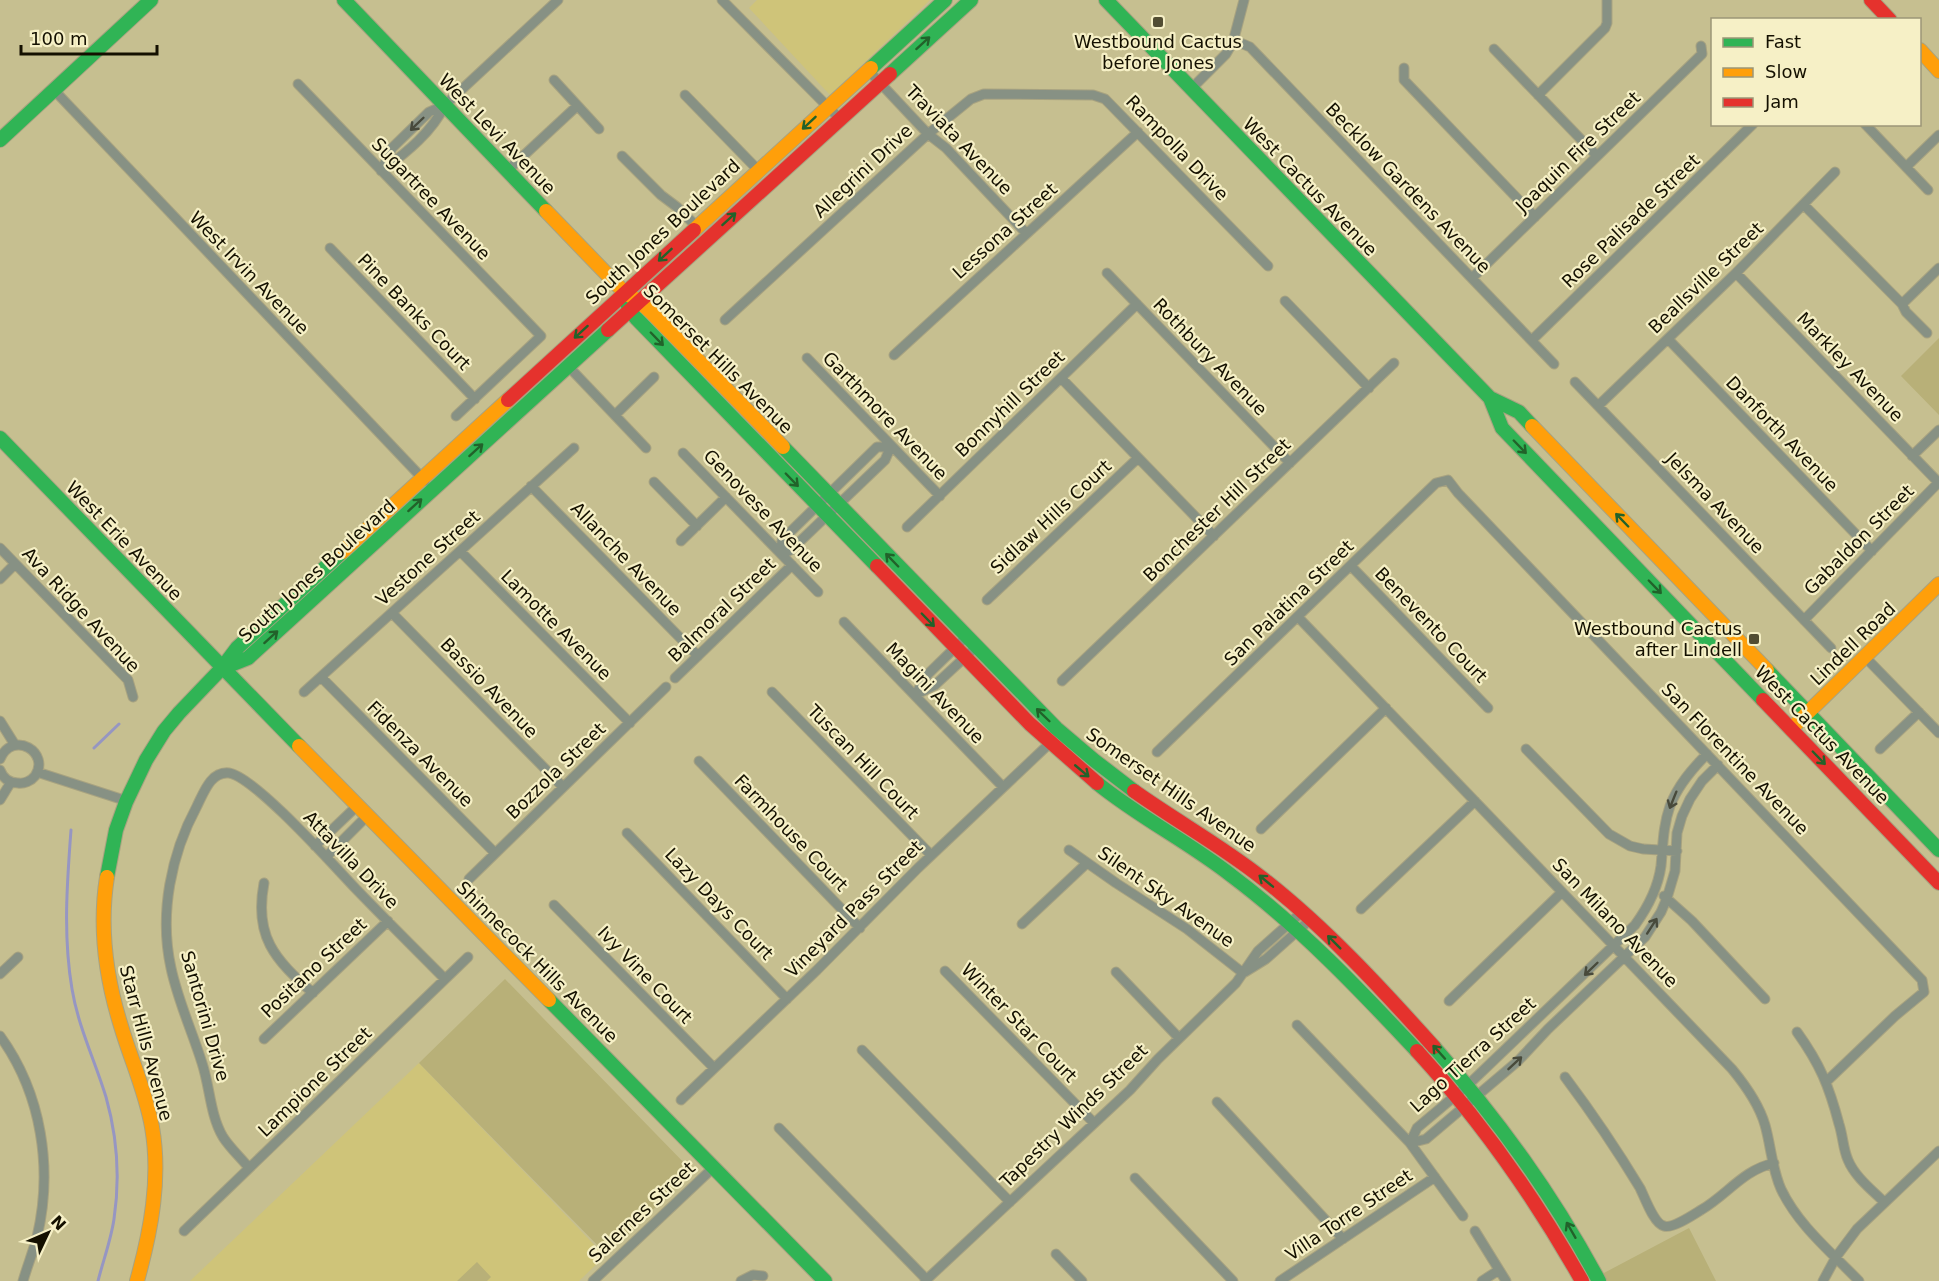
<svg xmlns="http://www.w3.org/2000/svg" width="1939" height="1281" font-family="'DejaVu Sans',sans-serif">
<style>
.built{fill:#cfc479}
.green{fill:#b8b078}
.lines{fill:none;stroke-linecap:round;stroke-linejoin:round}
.stream{stroke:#9696c2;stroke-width:3}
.street-casing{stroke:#a8a381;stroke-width:11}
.fast-casing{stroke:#a8a381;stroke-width:16}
.slow-casing{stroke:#a8a381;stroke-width:16}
.jam-casing{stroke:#a8a381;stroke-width:16}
.street{stroke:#879184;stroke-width:9}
.fast{stroke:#30b455;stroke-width:14}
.slow{stroke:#ff9f0a;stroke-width:14}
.jam{stroke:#e5322d;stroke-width:14}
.oneway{stroke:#22622a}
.oneway2{stroke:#484a3b}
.poi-dot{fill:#524d32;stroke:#f6f0c6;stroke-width:2}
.labels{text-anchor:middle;stroke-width:4.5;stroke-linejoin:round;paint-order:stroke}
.poi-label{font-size:18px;fill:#141000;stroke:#f6f0c6}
.street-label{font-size:18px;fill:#141000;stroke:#f6f0c6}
</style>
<rect width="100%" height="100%" fill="#c6bf90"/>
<path class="built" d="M 757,0 L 930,0 L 830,95 L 749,8 Z
M 419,1063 L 605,1256 L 579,1281 L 190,1281 Z"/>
<path class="green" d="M 1939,338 L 1939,415 L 1901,376 Z
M 505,979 L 692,1171 L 607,1255 L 419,1063 Z
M 1689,1228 L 1716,1281 L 1606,1281 L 1602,1274 Z
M 477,1262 L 491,1277 L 487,1281 L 457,1281 Z"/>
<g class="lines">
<path class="stream" d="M 94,748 L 119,724
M 71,830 C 67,883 63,936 72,989 C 78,1026 95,1061 106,1097 C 117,1136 120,1179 114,1219 C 111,1240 103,1261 98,1281"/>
<defs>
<path id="street" d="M 722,0 L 840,119
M 1233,42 L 1243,44 L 1250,47 L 1554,364
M 1494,49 L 1597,156
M 1404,68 L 1404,80 L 1535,217
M 868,70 L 928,134 L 946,148 L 1026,233
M 554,80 L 599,129
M 298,84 L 541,336 L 456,416
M 1191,89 L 1226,54 L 1233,42 L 1244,0
M 54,90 L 425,481
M 685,95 L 758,170
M 1538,95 L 1605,28 L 1607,23 L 1607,0
M 1865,124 L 1928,190
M 622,156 L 661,195 L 677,207 L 696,226
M 1906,167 L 1939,135
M 383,170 C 407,152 432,132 445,105
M 381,171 L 392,148 L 429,112 L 445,105 L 558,0
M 507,171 L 577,106
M 1804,205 L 1902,304 L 1906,312 L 1927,333
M 330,248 L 475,399
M 1107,273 L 1290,463
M 1736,273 L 1939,483
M 1472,278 L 1702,54 L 1701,46
M 1285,301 L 1369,388
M 1902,304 L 1939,268
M 725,320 L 928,134 L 971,99 L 984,94 L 1093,95 L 1105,99 L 1268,266
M 1668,339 L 1872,551
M 1532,340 L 1753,124
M 894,355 L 1138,132
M 807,358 L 940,496
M 568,366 L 646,448
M 1061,378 L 1214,536
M 1575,382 L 1831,648
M 1598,406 L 1736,273 L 1835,172
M 615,415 L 654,377
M 891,446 L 885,460 L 791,550 L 781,554 L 782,540 L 877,447 Z
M 683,453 L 818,592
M 1912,456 L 1939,430
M 654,482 L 697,526
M 531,486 L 698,656
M 907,527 L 1137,304
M 681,541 L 726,497
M 0,548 L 128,680 L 133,697
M 460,551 L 630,723
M 1351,566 L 1488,708
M 0,579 L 15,564
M 987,600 L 1138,458
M 392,613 L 563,787
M 1298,617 L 1732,1069 C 1746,1086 1759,1104 1765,1125 C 1771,1146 1772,1169 1781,1189 C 1798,1225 1831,1252 1859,1281
M 1804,620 L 1938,483
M 844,622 L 1003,787
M 1865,657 L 1939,733
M 321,677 L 495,853
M 675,678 L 792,565
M 1062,681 L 1394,363
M 304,692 L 574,448
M 772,692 L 931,855
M 915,695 L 935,685 L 976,647
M 915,695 L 928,674 L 966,637
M 0,721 L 15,745
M 1526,749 L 1609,834 L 1630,846 L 1643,849 L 1677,851
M 1880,749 L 1919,712
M 1157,752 L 1436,483 L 1448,480 L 1458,493 L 1922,980 L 1924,992 L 1895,1016 L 1827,1081
M 0,759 C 13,729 51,753 35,776 C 31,781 24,784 18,783 C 9,783 3,778 0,770
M 699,761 L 860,928
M 37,772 L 127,801
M 0,800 L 11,782
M 1261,829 L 1386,708
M 627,833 L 787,999
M 315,846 L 358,805
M 1069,850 L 1116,883 L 1187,929 L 1243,973
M 326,857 L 368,815
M 469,879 L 666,687
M 264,883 C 254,936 274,959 313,993
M 1664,896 L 1692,921 L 1765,999
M 554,905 L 714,1068
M 1361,909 L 1475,801
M 1022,924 L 1087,863
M 945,971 L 1094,1123
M 1116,972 L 1179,1038
M 1245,972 L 1266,959 L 1311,919
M 0,974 L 18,957
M 1449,1001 L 1562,892
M 1297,1025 L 1410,1143 L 1463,1216
M 1797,1032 C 1820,1064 1829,1086 1839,1124 C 1843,1136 1843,1149 1848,1160 C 1855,1177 1872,1190 1884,1202
M 0,1036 C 42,1094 53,1169 37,1237 C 33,1252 27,1267 23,1281
M 264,1039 L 388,921
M 862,1050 L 1010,1202
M 1565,1077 C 1592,1113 1617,1150 1640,1188 C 1645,1198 1654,1224 1664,1226 C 1672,1229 1693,1215 1701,1210 C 1727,1195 1743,1170 1774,1163
M 681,1100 L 817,970 L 918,868 L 1050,743
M 1217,1102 L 1343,1239
M 779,1128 L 927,1280
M 1410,1143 L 1426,1139 L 1518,1061 L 1548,1029 L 1645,937 L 1661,912 L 1667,898 L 1675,871 L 1677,833 L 1682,816 L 1690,799 L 1702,781 L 1718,765
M 1410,1143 L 1417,1128 L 1468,1085 L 1635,925 C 1648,907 1658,888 1661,866 C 1663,845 1663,826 1670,806 C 1678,785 1692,769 1707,754
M 249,1168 C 241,1158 230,1148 223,1137 C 210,1115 210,1087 202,1063 C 192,1031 178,1001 171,968 C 159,914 171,854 197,806 C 204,792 211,771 229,773 C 255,777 334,866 356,889 C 385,919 415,949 445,979
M 1135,1178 L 1233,1281
M 184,1231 L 468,957
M 1475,1231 L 1506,1281
M 1056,1254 L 1082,1281
M 593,1281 L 714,1167
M 741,1281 L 753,1275 L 763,1276
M 925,1281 L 1130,1090 L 1158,1059 L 1236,983 L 1258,951 L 1302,912
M 1280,1281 L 1435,1177
M 1482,1281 L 1499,1270
M 1823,1281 L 1836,1257 L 1857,1229 L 1939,1151"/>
<path id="fast" d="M 344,0 L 546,211
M 1106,0 L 1490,398 L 1519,412 L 1532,426
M 871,68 L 945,0
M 890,74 L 971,0
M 0,140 L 151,0
M 625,293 L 629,310 L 636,318 L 877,566
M 1490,398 L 1502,428 L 1763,700
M 0,438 L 299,746
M 783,447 L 1056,728 L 1095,761 L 1134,791
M 223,668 L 248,658 L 608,330
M 1767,670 L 1939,850
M 1097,783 C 1140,818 1189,842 1232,876 C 1300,927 1359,989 1417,1051
M 107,877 L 116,830 L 126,802 L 146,760 L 164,731 L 179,713 L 222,668 L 237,648 L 342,552
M 549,1000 L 825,1281
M 1434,1047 C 1499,1121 1552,1194 1599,1281"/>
<path id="slow" d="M 1920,50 L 1939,71
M 546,211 L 625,293 L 639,301 L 652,313 L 783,447
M 694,230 L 871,68
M 1532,426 L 1767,670
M 342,552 L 508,400
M 1791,729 L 1939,584
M 299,746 L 549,1000
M 107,877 C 99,927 106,978 121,1026 C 131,1060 146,1092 152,1127 C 161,1178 151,1231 137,1281"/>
<path id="jam" d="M 1871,0 L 1890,20
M 608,330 L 890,74
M 508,400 L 694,230
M 877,566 L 1030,724 L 1097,783
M 1763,700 L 1939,883
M 1134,791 C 1176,821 1222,846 1262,878 C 1325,927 1381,988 1434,1047
M 1417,1051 C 1481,1121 1535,1198 1582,1281"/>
</defs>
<use href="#street" class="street-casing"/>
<use href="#fast" class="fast-casing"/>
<use href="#slow" class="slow-casing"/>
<use href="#jam" class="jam-casing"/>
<use href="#street" class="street"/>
<use href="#fast" class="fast"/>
<use href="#slow" class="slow"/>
<use href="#jam" class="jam"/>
</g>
<defs><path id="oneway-shaft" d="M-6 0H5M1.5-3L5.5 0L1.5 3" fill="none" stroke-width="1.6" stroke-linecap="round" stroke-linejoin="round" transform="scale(1.5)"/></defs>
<g class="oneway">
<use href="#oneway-shaft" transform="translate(923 43) rotate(-42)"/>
<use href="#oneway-shaft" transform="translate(809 123) rotate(137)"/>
<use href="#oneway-shaft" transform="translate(729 219) rotate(-42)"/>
<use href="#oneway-shaft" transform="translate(665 255) rotate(137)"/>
<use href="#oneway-shaft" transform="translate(581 332) rotate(138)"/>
<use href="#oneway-shaft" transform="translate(657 339) rotate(46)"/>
<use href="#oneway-shaft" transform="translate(1520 447) rotate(46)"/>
<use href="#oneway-shaft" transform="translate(476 450) rotate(-42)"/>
<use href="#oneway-shaft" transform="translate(792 480) rotate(46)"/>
<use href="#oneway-shaft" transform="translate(415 505) rotate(-42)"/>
<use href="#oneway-shaft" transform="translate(1622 520) rotate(-134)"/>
<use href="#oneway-shaft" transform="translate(892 560) rotate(-134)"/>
<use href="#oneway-shaft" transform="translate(1655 587) rotate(46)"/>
<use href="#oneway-shaft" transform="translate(928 620) rotate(46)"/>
<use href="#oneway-shaft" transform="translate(271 637) rotate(-42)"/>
<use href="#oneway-shaft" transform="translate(1043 715) rotate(-136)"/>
<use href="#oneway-shaft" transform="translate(1819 758) rotate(46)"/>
<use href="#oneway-shaft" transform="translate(1082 771) rotate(40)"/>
<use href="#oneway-shaft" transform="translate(1266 881) rotate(-141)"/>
<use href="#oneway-shaft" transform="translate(1334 942) rotate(-135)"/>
<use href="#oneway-shaft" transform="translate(1439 1052) rotate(-132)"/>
<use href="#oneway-shaft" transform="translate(1571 1230) rotate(-120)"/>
</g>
<g class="oneway2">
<use href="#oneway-shaft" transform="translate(417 124) rotate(136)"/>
<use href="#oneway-shaft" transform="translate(1673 800) rotate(112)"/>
<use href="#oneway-shaft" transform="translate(1652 926) rotate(-57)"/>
<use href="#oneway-shaft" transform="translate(1591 969) rotate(136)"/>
<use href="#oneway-shaft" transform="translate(1515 1063) rotate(-43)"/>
</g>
<g class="poi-dot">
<rect x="1152" y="16" width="12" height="12" rx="3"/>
<rect x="1748" y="633" width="12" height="12" rx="3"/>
</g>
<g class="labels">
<g class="poi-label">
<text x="1158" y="48">Westbound Cactus<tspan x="1158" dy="21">before Jones</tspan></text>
<text x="1742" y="635" text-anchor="end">Westbound Cactus<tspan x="1742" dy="21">after Lindell</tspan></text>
</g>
<g class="street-label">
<text transform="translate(497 134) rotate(46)" y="6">West Levi Avenue</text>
<text transform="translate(959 140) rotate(46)" y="6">Traviata Avenue</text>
<text transform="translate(1177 148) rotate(46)" y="6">Rampolla Drive</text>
<text transform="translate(1578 152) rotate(-44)" y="6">Joaquin Fire Street</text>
<text transform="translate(863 171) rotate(-43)" y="6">Allegrini Drive</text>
<text transform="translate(1310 187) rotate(46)" y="6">West Cactus Avenue</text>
<text transform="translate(1408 188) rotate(46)" y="6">Becklow Gardens Avenue</text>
<text transform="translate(431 199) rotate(46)" y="6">Sugartree Avenue</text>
<text transform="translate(1631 221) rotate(-44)" y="6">Rose Palisade Street</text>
<text transform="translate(1005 231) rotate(-42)" y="6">Lessona Street</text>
<text transform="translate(663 232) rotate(-43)" y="6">South Jones Boulevard</text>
<text transform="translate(249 273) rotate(46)" y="6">West Irvin Avenue</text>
<text transform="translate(1706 278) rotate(-44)" y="6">Beallsville Street</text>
<text transform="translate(414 312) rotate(46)" y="6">Pine Banks Court</text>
<text transform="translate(1210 357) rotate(46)" y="6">Rothbury Avenue</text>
<text transform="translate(718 359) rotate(45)" y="6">Somerset Hills Avenue</text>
<text transform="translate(1850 367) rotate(46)" y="6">Markley Avenue</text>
<text transform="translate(1010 404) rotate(-44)" y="6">Bonnyhill Street</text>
<text transform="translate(885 416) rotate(46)" y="6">Garthmore Avenue</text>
<text transform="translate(1782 434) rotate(46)" y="6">Danforth Avenue</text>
<text transform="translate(1715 503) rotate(46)" y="6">Jelsma Avenue</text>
<text transform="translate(1217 510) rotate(-44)" y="6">Bonchester Hill Street</text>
<text transform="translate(763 511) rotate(46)" y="6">Genovese Avenue</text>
<text transform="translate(1051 517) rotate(-43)" y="6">Sidlaw Hills Court</text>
<text transform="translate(1859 540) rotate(-45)" y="6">Gabaldon Street</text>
<text transform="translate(124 541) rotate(46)" y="6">West Erie Avenue</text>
<text transform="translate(428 558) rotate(-42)" y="6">Vestone Street</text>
<text transform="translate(626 559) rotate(46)" y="6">Allanche Avenue</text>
<text transform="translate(317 571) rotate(-42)" y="6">South Jones Boulevard</text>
<text transform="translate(1289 603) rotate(-44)" y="6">San Palatina Street</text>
<text transform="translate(81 610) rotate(47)" y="6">Ava Ridge Avenue</text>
<text transform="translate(722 610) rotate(-44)" y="6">Balmoral Street</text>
<text transform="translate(556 625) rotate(45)" y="6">Lamotte Avenue</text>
<text transform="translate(1431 625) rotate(46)" y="6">Benevento Court</text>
<text transform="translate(1853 644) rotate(-44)" y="6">Lindell Road</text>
<text transform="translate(489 688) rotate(46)" y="6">Bassio Avenue</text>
<text transform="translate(935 693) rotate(46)" y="6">Magini Avenue</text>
<text transform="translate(1822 735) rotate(46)" y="6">West Cactus Avenue</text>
<text transform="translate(420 754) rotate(45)" y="6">Fidenza Avenue</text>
<text transform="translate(1735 759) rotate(46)" y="6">San Florentine Avenue</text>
<text transform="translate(863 762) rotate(46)" y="6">Tuscan Hill Court</text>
<text transform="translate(556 771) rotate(-44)" y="6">Bozzola Street</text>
<text transform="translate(1171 790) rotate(35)" y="6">Somerset Hills Avenue</text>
<text transform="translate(791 833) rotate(46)" y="6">Farmhouse Court</text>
<text transform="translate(351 860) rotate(46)" y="6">Attavilla Drive</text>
<text transform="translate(1166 897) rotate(35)" y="6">Silent Sky Avenue</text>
<text transform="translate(719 904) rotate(46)" y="6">Lazy Days Court</text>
<text transform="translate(854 909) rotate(-45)" y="6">Vineyard Pass Street</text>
<text transform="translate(1615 923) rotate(46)" y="6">San Milano Avenue</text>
<text transform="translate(537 962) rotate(45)" y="6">Shinnecock Hills Avenue</text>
<text transform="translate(314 968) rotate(-43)" y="6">Positano Street</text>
<text transform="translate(645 975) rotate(46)" y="6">Ivy Vine Court</text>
<text transform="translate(205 1016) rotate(74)" y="6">Santorini Drive</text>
<text transform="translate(1019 1023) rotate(46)" y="6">Winter Star Court</text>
<text transform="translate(146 1043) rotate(75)" y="6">Starr Hills Avenue</text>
<text transform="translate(1473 1055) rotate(-42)" y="6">Lago Tierra Street</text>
<text transform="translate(315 1082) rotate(-44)" y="6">Lampione Street</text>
<text transform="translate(1074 1116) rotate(-44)" y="6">Tapestry Winds Street</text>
<text transform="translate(642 1212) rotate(-43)" y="6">Salernes Street</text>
<text transform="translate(1349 1215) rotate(-34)" y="6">Villa Torre Street</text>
</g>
</g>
<rect x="1711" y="18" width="210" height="108" fill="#f6f0c6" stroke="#9c9677" stroke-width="1.5"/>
<rect x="1723" y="38" width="30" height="9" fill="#30b455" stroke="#9c9677" stroke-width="1.5"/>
<text x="1765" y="48" font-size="18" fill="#141000">Fast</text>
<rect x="1723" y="68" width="30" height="9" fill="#ff9f0a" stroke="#9c9677" stroke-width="1.5"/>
<text x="1765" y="78" font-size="18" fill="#141000">Slow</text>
<rect x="1723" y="98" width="30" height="9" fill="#e5322d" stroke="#9c9677" stroke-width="1.5"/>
<text x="1765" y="108" font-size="18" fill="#141000">Jam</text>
<g transform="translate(48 1233) rotate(46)" stroke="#f6f0c6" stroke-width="4.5" paint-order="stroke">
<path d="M0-4.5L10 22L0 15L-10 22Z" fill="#141000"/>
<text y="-9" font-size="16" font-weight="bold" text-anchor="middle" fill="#141000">N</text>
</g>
<path d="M21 45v9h136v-9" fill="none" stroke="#141000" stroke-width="3"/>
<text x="30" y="45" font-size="18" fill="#141000" stroke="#f6f0c6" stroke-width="4.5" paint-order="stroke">100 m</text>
</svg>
